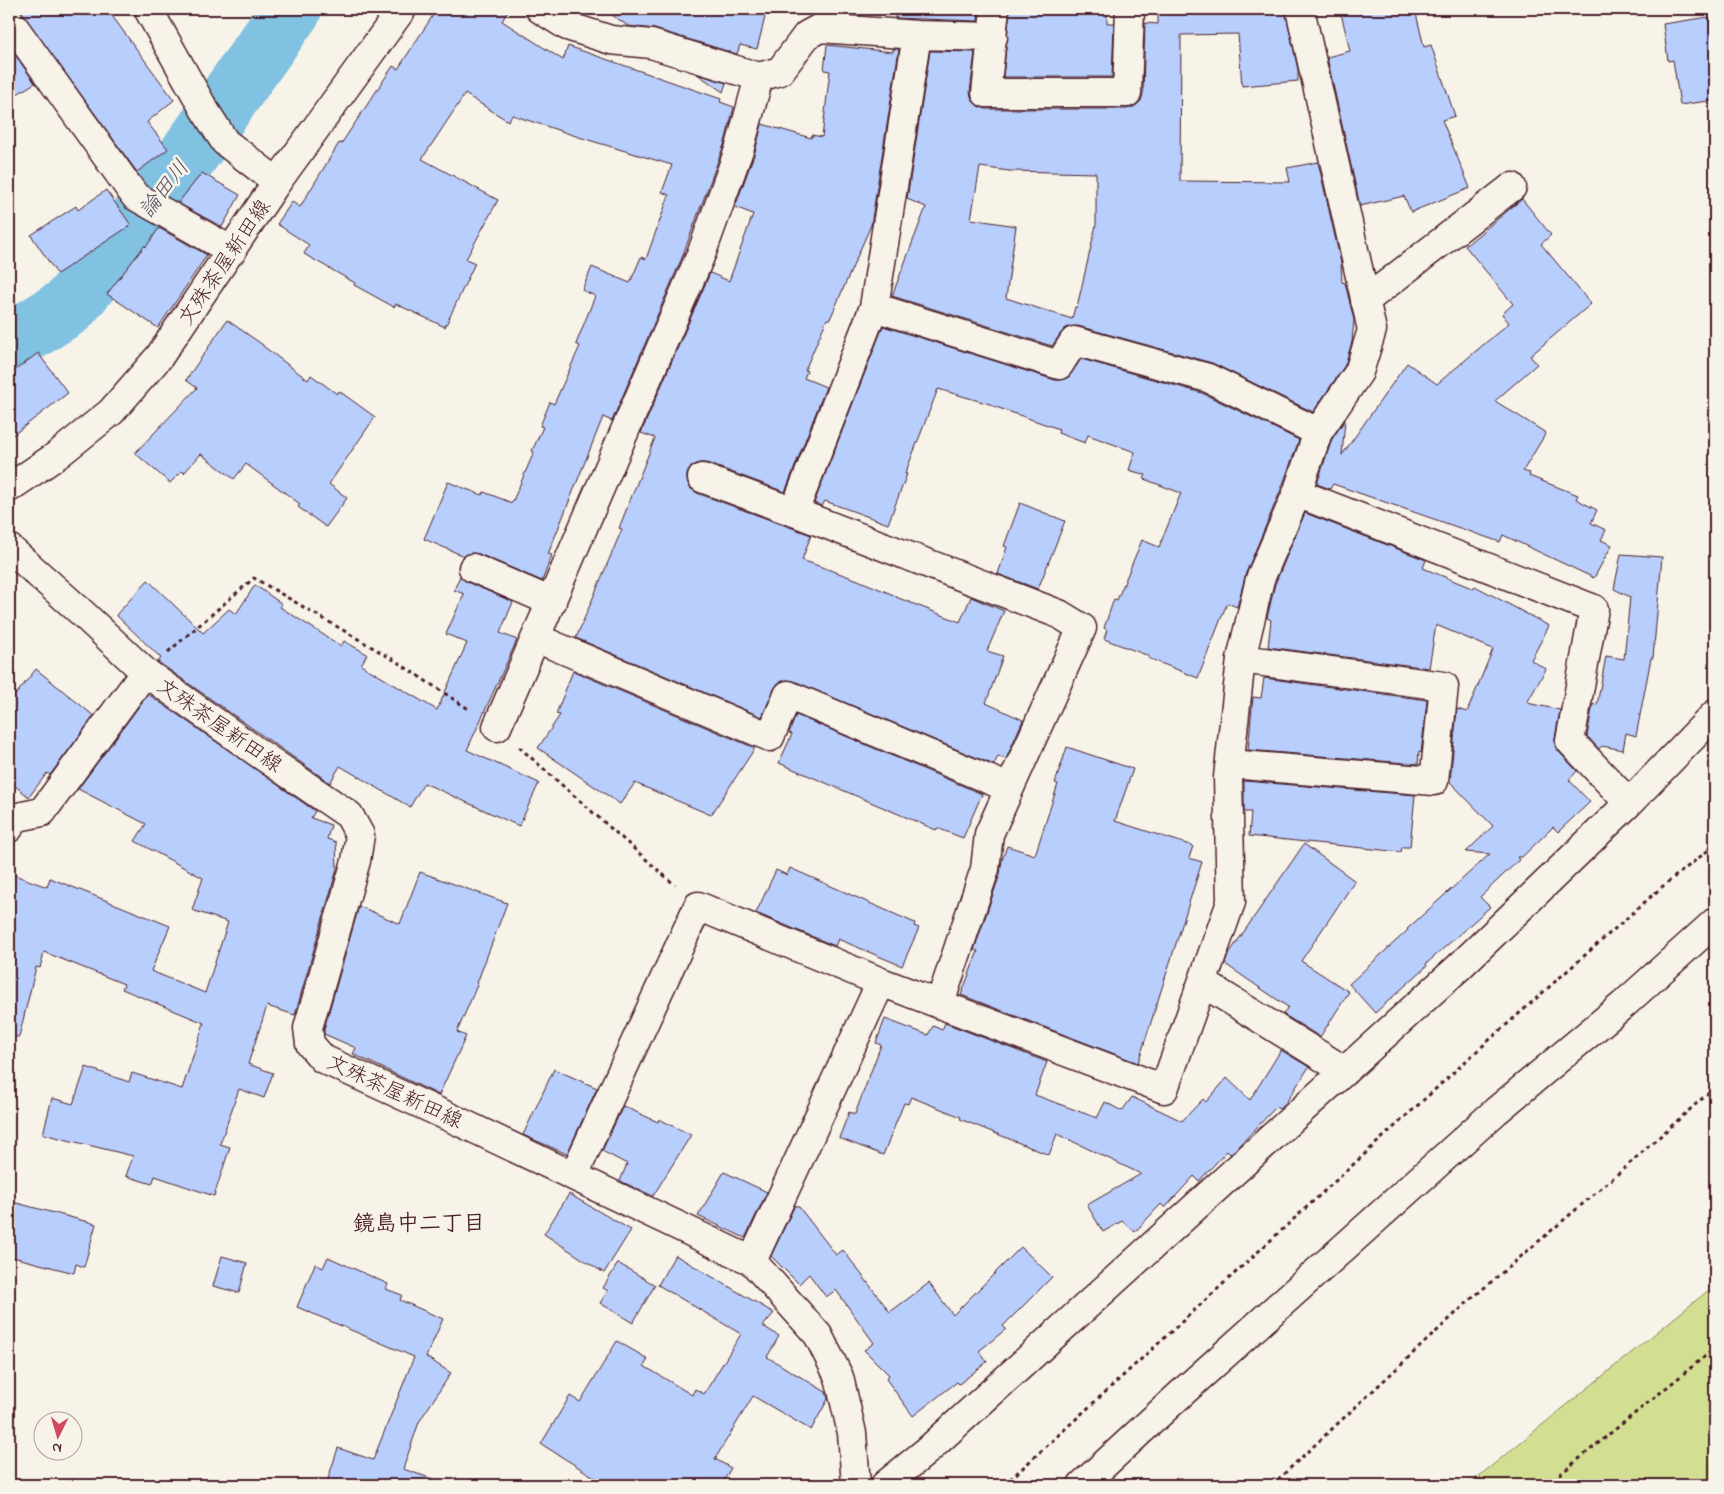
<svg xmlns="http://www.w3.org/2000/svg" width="1724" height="1494" font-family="'Indie Flower','Klee One',sans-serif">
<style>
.green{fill:#d2df92;stroke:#8e7f5e}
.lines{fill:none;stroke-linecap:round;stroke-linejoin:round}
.river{stroke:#81c1e2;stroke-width:60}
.building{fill:#b8cefd;stroke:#4a1f2b;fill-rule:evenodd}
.street-casing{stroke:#4a1f2b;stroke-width:31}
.secondary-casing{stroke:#4a1f2b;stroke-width:31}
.path{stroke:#4a1f2b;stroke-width:3;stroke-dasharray:4 4;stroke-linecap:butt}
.street{stroke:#f7f3e8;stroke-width:28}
.secondary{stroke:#f7f3e8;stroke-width:28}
.labels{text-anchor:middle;stroke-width:5;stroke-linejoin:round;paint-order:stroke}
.street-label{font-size:21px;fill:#4a1f2b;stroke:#f7f3e8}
.water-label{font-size:22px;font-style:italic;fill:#5a5062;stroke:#f7f3e8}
.neighbourhood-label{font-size:22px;font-weight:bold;fill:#4a1f2b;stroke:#f7f3e8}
</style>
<rect width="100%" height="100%" fill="#f7f3e8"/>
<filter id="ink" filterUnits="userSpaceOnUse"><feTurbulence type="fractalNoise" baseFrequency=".02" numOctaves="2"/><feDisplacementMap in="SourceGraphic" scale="10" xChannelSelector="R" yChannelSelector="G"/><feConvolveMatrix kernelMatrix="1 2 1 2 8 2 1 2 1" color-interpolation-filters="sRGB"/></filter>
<g filter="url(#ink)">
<path class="green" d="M 1715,1285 L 1715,1485 L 1468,1485 Z"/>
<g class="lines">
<path class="river" d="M 9,344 L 69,306 L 170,181 L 292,9"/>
</g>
<path class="building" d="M 19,9 L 107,9 L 174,100 L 147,122 L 168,149 L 137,172 Z
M 437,9 L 509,9 L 502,21 L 563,60 L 568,46 L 721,99 L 720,102 L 734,107 L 725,142 L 681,260 L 612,421 L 603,417 L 548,554 L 552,555 L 542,581 L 479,554 L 471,553 L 464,556 L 424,539 L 448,482 L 482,495 L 484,492 L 512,503 L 534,452 L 532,451 L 543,427 L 540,426 L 550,402 L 554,404 L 580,346 L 576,344 L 595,296 L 582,290 L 592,267 L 630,283 L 641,257 L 646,259 L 669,195 L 662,192 L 672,165 L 582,138 L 512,115 L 508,121 L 465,94 L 422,159 L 498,200 L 466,259 L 475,263 L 445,327 L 396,304 L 394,307 L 354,285 L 355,283 L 304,254 L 309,245 L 277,224 L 292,202 L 300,207 L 339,143 L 341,144 L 393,66 L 398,69 Z
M 603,9 L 767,9 L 757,49 L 740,45 L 737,54 L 655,29 L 628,26 Z
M 895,9 L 979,9 L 978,21 L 895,18 Z
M 1010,9 L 1104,9 L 1105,13 L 1107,13 L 1107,23 L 1114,23 L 1112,77 L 1003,77 Z
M 1158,9 L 1285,9 L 1298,70 L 1298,81 L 1242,86 L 1238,34 L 1181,35 L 1180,181 L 1290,182 L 1287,168 L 1318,162 L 1341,263 L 1342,282 L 1345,283 L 1354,320 L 1352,342 L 1345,365 L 1313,412 L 1212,363 L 1078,326 L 1068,327 L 1061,333 L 1052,346 L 892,296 L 926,207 L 907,199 L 930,51 L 975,52 L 970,92 L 972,100 L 978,106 L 986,109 L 1127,109 L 1135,106 L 1141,101 L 1143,94 L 1145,23 L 1158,24 ZM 980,167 L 1009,171 L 1096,173 L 1096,225 L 1077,307 L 1075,307 L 1072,319 L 1006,298 L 1016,226 L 971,219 Z
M 1340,9 L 1415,9 L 1424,47 L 1431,45 L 1455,116 L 1442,120 L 1470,188 L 1411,212 L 1404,196 L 1360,206 L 1327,57 L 1350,51 Z
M 1709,17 L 1715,63 L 1715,100 L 1680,105 L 1673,60 L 1668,61 L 1663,24 Z
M 827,45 L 893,52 L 893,49 L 899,49 L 871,225 L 830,319 L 827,319 L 805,370 L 807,371 L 804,378 L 826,387 L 785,492 L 707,463 L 699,463 L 692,466 L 687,473 L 687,481 L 690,488 L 697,493 L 811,535 L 802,560 L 858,580 L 896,596 L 896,597 L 960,622 L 971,597 L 1004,611 L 987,651 L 1003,656 L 986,703 L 1023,720 L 1006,759 L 998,756 L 994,765 L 794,681 L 786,680 L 778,683 L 774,689 L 762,717 L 576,638 L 622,529 L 619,528 L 655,438 L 641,433 L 710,273 L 729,281 L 753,214 L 735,207 L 755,152 L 762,124 L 811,138 L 812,135 L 822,137 L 830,71 L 824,70 Z
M 9,46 L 35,83 L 9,99 Z
M 697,74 L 726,83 L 723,92 Z
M 202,173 L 240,195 L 222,227 L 178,203 Z
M 106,190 L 131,225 L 57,274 L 31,235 L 76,206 L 78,210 Z
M 1522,199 L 1551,235 L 1541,244 L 1591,304 L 1530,356 L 1537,364 L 1495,401 L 1546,433 L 1523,471 L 1530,473 L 1529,476 L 1578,495 L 1576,499 L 1597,510 L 1591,523 L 1606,530 L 1601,540 L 1612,545 L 1594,578 L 1503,535 L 1500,542 L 1333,484 L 1330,489 L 1317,484 L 1332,439 L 1345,420 L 1342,455 L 1407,363 L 1437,384 L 1509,323 L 1502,314 L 1513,304 L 1465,246 Z
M 159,228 L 207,255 L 158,328 L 107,294 L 145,245 L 146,247 Z
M 227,320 L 263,345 L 263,346 L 308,380 L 311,375 L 337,394 L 339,391 L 375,417 L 329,484 L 347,498 L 326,527 L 298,507 L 300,504 L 246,464 L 234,479 L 201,454 L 184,473 L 182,471 L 170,483 L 135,453 L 197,388 L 186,380 Z
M 883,326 L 1055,380 L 1062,380 L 1068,378 L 1081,359 L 1202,393 L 1299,440 L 1282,487 L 1246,573 L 1237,607 L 1227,603 L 1198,678 L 1148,658 L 1149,656 L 1104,639 L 1107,630 L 1104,628 L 1114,599 L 1117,600 L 1142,540 L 1159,547 L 1181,493 L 1144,479 L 1146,475 L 1129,470 L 1135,452 L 1088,435 L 1085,443 L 1058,433 L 1059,429 L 993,406 L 993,405 L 938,389 L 905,474 L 907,474 L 888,524 L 825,501 L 822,506 L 814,503 Z
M 38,353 L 68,393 L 9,438 L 9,375 Z
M 1020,503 L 1065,521 L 1038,589 L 998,574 L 1007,547 L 1004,546 Z
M 1305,513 L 1426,560 L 1423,568 L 1474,589 L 1475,586 L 1549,626 L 1531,660 L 1546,669 L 1527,703 L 1560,710 L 1555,738 L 1555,746 L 1559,752 L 1577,771 L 1569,780 L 1590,802 L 1558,832 L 1553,827 L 1522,857 L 1517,857 L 1519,860 L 1480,897 L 1490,907 L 1426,964 L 1427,966 L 1375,1013 L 1349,984 L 1408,930 L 1407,929 L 1490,854 L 1466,852 L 1493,826 L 1450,782 L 1457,709 L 1467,712 L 1493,649 L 1436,625 L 1429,668 L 1268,647 L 1271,620 L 1267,618 L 1275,584 Z
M 1621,554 L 1662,557 L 1653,658 L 1651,658 L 1636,736 L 1626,733 L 1623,750 L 1602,746 L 1599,749 L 1587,736 L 1593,704 L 1597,705 L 1606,656 L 1624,659 L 1630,597 L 1614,589 Z
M 460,576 L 467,582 L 513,602 L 500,633 L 517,640 L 467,750 L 539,783 L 519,826 L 424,783 L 410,807 L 340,766 L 330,783 L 158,662 L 161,658 L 116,615 L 148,580 L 203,633 L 229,609 L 236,614 L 255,585 L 282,604 L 280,607 L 341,646 L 344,641 L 367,654 L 361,665 L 437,710 L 467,643 L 446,634 L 464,594 L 454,590 Z
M 36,669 L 94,716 L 50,775 L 47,773 L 29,797 L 9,781 L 9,703 Z
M 573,671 L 755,748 L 711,815 L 635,783 L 620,804 L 538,748 L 560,715 L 556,714 Z
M 1264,678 L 1427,700 L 1421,753 L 1419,751 L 1418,764 L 1248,750 L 1253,697 L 1261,698 Z
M 148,694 L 315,811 L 311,818 L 331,825 L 327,839 L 336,842 L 337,869 L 295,1015 L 267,1006 L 248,1064 L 273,1073 L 264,1098 L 239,1089 L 220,1144 L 230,1147 L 214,1196 L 155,1176 L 152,1184 L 126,1176 L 133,1156 L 43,1134 L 52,1098 L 73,1104 L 86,1067 L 129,1082 L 132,1073 L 182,1089 L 204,1023 L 122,989 L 124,984 L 44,952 L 40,968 L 36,967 L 19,1037 L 9,1036 L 9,873 L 47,887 L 50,878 L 170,926 L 151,971 L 205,993 L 228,922 L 192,910 L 203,878 L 135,841 L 146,824 L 78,789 Z
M 796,715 L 982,794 L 963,838 L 937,828 L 936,830 L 779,763 L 792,734 L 789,733 Z
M 1067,747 L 1133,769 L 1115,821 L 1193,846 L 1189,858 L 1202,862 L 1138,1063 L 961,995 L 978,951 L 974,950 L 1000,874 L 1002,860 L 1007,846 L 1035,855 L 1058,784 L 1055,783 Z
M 1244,781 L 1415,795 L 1410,847 L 1402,847 L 1401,852 L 1249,836 L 1251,812 L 1244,812 Z
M 1304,844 L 1355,881 L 1301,961 L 1349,992 L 1320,1037 L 1283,1014 L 1288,1007 L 1225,964 L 1228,955 Z
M 790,868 L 915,923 L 914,926 L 919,928 L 902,966 L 838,939 L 835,946 L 756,913 L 776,870 L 787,875 Z
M 420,872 L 507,903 L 477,983 L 478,983 L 457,1032 L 466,1036 L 439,1095 L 353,1054 L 356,1048 L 324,1034 L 324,1029 L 359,906 L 400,924 Z
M 885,1019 L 928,1035 L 933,1026 L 942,1030 L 945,1023 L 1047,1062 L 1035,1095 L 1097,1118 L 1105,1102 L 1122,1111 L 1132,1097 L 1182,1121 L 1203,1099 L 1206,1102 L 1227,1078 L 1250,1100 L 1281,1050 L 1309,1067 L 1285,1104 L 1279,1109 L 1276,1107 L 1237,1148 L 1230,1154 L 1227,1151 L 1199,1181 L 1194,1176 L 1165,1208 L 1161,1204 L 1135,1232 L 1122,1221 L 1103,1232 L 1087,1205 L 1141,1174 L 1057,1134 L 1049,1155 L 960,1119 L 961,1117 L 911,1097 L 908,1104 L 904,1103 L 883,1155 L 839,1138 L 849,1112 L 855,1114 L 881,1045 L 876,1043 Z
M 554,1069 L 597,1088 L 567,1154 L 523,1135 Z
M 623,1106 L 658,1122 L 659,1119 L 691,1135 L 653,1196 L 620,1181 L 627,1164 L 602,1151 Z
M 724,1172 L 767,1192 L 745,1238 L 698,1216 Z
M 569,1194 L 631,1230 L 604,1273 L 544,1234 Z
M 9,1201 L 96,1224 L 84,1267 L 76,1264 L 74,1273 L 9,1256 Z
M 795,1205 L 799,1207 L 836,1255 L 843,1250 L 890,1312 L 929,1283 L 953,1315 L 1021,1247 L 1052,1277 L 1003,1326 L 1006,1329 L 979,1351 L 987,1362 L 959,1384 L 957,1382 L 913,1416 L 886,1379 L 889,1375 L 864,1350 L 874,1343 L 836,1290 L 826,1297 L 809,1274 L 799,1284 L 771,1256 Z
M 675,1255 L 774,1313 L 763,1326 L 779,1336 L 767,1357 L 826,1392 L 828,1399 L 811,1430 L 753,1396 L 715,1459 L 731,1468 L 721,1485 L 607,1485 L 541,1444 L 570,1396 L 580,1402 L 617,1341 L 648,1359 L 644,1366 L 692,1395 L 695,1389 L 704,1394 L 741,1334 L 658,1285 Z
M 222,1256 L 247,1263 L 239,1293 L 213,1286 Z
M 328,1257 L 388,1284 L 386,1289 L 402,1295 L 400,1300 L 443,1319 L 426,1357 L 451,1373 L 419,1422 L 403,1469 L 436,1480 L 435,1485 L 326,1485 L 338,1448 L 373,1460 L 414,1357 L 297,1307 L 315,1264 L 323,1268 Z
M 618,1263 L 655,1285 L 633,1323 L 600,1303 L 608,1291 L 603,1288 Z"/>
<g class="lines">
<defs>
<path id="street" d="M 540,9 L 567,26 L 611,40 L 651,44 L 759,77 L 780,71 L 807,35 L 820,28 L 917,35
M 995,9 L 986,93 L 1127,93 L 1130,9
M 9,20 L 135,196 L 232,251
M 277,182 L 402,9
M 1365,301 L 1512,187
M 874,307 L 1059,365 L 1074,341 L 1208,378 L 1318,432
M 702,478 L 794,512
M 1297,493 L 1594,609 L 1570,741 L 1629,803
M 473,568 L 552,602
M 536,638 L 770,737 L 788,695 L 1009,788
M 497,727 L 702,252 L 740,147 L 759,77
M 1230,764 L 1434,781 L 1444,686 L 1241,659
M 9,828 L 13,818 L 42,812 L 145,672
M 1203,983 L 1345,1071
M 940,1003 L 985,869 L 989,834 L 1082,628 L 1059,614 L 794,512 L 874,307 L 917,35 L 993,37
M 574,1175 L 698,906 L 881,982 L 1164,1089 L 1231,902 L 1228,777 L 1241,659 L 1260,579 L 1297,493 L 1318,432 L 1359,372 L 1372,330 L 1300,9
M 752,1261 L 881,982
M 885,1485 L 928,1450 L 1458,968 L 1629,803 L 1715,714
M 1082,1485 L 1184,1391 L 1496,1111 L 1623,1005 L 1715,922"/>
<path id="secondary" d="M 9,488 L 56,456 L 111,412 L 159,357 L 277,182 L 225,142 L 204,109 L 148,9
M 9,548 L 81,612 L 145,672 L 257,752 L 349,815 L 360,835 L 356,861 L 308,1028 L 310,1044 L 323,1059 L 460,1122 L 752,1261 L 818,1335 L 839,1377 L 852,1433 L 856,1485"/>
</defs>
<use href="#street" class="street-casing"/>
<use href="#secondary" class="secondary-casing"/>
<path class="path" d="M 168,652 L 254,578 L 394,660 L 470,710
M 519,747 L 675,885
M 1004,1485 L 1478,1050 L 1663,886 L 1715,845
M 1272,1485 L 1470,1300 L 1620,1172 L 1715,1087
M 1547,1485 L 1715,1348"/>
<use href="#street" class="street"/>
<use href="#secondary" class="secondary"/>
</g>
</g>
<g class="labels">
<g class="street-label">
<text transform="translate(224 262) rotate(-56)" y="7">文殊茶屋新田線</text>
<text transform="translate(220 725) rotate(35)" y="7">文殊茶屋新田線</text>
<text transform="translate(395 1091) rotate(25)" y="7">文殊茶屋新田線</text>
</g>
<g class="water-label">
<text transform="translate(163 188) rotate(-52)" y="8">論田川</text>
</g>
<g class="neighbourhood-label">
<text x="419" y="1230">鏡島中二丁目</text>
</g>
</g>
<rect width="1724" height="1494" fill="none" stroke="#f7f3e8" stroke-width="30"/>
<rect x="15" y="15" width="1694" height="1464" fill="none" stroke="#4a1f2b" stroke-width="2" filter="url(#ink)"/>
<g transform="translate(58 1436) rotate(185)"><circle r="24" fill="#f7f3e8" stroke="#b29e9c"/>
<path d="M0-4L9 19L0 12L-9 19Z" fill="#d1495b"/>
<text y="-8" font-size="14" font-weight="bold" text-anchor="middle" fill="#4a1f2b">N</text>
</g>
</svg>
